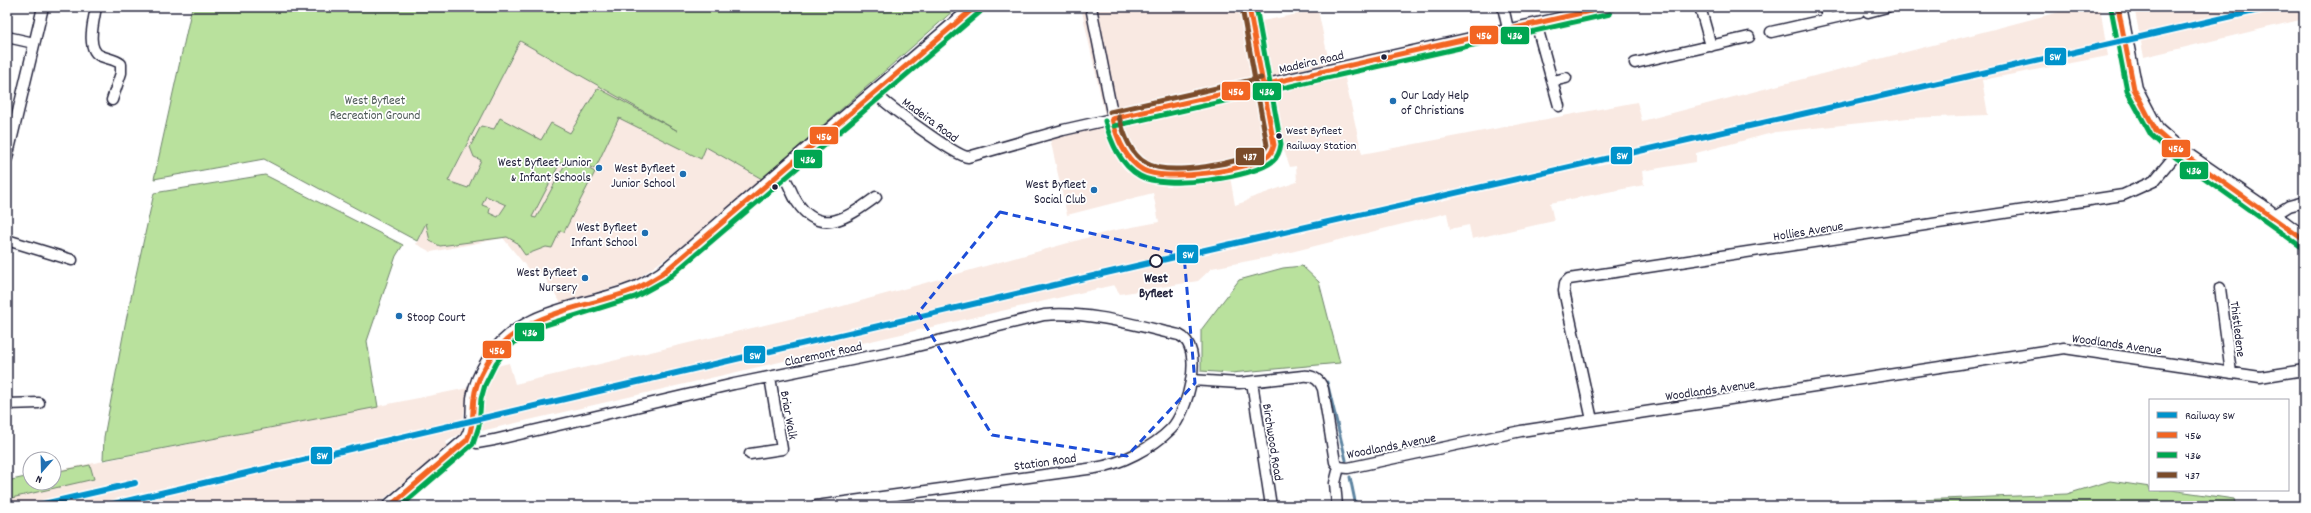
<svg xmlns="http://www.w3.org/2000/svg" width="2311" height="513" font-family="Dekko,sans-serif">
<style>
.built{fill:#f9e9e2;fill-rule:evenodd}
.green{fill:#b9e19d;stroke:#6e826c;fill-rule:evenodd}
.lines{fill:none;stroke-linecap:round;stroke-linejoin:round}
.stream{stroke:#5d84a1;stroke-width:3}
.street-casing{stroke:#22223b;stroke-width:13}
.secondary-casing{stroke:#22223b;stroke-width:17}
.primary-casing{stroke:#22223b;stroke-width:19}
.street{stroke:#fff;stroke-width:10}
.secondary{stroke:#fff;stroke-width:14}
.primary{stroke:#fff;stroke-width:16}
.bus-1-casing{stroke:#fff;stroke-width:8}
.bus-2-casing{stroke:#fff;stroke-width:8}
.bus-3-casing{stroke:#fff;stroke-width:8}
.bus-1{stroke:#f26522;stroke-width:5}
.bus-2{stroke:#00a651;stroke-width:5}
.bus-3{stroke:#7a4b2a;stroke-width:5}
.rail-1-casing{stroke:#fff;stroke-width:9}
.rail-1{stroke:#0092cb;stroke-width:6}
.marked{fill:none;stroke:#1d4ed8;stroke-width:3;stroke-dasharray:8 5;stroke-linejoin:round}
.bus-dot{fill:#22223b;stroke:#fff;stroke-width:1.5}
.poi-dot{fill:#1f6fb2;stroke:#fff;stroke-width:1.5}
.stop-dot{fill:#fff;stroke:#22223b;stroke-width:2}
.labels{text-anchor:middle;stroke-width:3.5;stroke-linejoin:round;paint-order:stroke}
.bus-label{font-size:12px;fill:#22223b;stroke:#fff;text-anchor:start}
.street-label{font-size:13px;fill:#22223b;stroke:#fff}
.poi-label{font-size:13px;fill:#22223b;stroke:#fff;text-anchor:end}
.park-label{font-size:13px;fill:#4f5b58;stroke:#fff}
.stop-label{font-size:13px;font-weight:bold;fill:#22223b;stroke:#fff}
.line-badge{stroke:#fff;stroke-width:1.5}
.badge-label{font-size:11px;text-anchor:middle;font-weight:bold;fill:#fff}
</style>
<rect width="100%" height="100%" fill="#fff"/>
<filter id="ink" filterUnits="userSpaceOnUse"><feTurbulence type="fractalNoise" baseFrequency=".025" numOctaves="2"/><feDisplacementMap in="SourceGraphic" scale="8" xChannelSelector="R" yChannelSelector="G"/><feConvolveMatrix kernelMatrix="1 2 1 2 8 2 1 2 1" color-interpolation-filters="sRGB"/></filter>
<g filter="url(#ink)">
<path class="built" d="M 1081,7 L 1254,7 L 1257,22 L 1318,10 L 1332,76 L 1344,74 L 1362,154 L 1637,102 L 1642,121 L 2078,7 L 2100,7 L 2108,56 L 1982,80 L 1988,115 L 1908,118 L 1776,132 L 1696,153 L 1696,162 L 1642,171 L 1644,185 L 1550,203 L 1554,221 L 1472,239 L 1469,225 L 1450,229 L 1447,213 L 1279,255 L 1212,268 L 1198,281 L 1120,294 L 1114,285 L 481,431 L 485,391 L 493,367 L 509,363 L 515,384 L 832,309 L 1111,231 L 1159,222 L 1153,193 L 1067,215 L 1049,134 L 1106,120 ZM 1284,150 L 1290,167 L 1296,166 L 1297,182 L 1248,199 L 1247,201 L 1235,205 L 1227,160 L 1243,157 L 1244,159 Z
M 2134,7 L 2304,7 L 2304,19 L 2144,57 Z
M 520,41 L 762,179 L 673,253 L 634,281 L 561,303 L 541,272 L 533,275 L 503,238 L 431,252 L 416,244 Z
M 468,388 L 461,433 L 446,442 L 448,446 L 375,506 L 7,506 L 7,482 L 54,483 L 54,471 Z"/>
<path class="green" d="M 192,7 L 951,7 L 954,10 L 762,179 L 706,147 L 701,159 L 619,118 L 595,169 L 571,159 L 560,163 L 532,217 L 536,218 L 564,166 L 575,162 L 595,172 L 566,228 L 564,232 L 560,231 L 552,248 L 546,247 L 525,255 L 516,242 L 507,237 L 440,246 L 430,241 L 426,223 L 417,241 L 264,159 L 154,179 ZM 520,41 L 678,131 L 598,88 L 570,133 L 551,123 L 541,140 L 500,118 L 494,129 L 481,126 L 470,147 L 474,157 L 481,160 L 468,188 L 448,181 ZM 486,196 L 506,205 L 498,217 L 489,213 L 490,208 L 482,205 Z
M 265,175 L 403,245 L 396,256 L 367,341 L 378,407 L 103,460 L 104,437 L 125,325 L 154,193 Z
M 1302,266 L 1319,282 L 1340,363 L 1231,373 L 1201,371 L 1201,330 L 1239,280 L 1283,268 Z
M 90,465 L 94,479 L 7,499 L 7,481 L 30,476 L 30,483 L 54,483 L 54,472 Z
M 2110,481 L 2150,487 L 2150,490 L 2171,490 L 2234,499 L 2236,506 L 1837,506 L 1867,502 L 2067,494 Z"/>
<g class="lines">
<path class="stream" d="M 1327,382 L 1346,460
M 1350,477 L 1356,506"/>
<defs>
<path id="street" d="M 96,7 C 94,20 85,50 101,56 C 108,59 115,59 121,64 L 121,73 L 112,100
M 1091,7 L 1116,133 L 1125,151 L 1139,167 L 1159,176 L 1188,175 L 1255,162 L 1268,156 L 1273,150 L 1266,96 L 1249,7
M 1503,7 L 1508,29
M 1700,7 L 1711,46
M 1825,7 L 1827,19
M 1868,12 L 1887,7
M 1536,23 L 1559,106
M 1771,32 L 1859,12
M 7,37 L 34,43
M 1635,63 L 1749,37
M 1553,81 L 1566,78
M 875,93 C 887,105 955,156 968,157 L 1063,130 L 1608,7
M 7,158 L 43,7
M 781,173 C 789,182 791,193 797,202 C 821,239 851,215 876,197
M 2273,216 L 2289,206 L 2304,202
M 7,240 L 72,260
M 2220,288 L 2231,373
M 1191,380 L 1239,383 L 1303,376 C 1313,375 1320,380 1323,389 L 1335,462 L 1339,467 L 1348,468 L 1521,431 L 2064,348 L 2260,377 L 2304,370
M 1252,382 L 1271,506
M 7,404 L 39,403
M 1592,420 L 1564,291 L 1565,283 L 1569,279 L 2123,195 L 2154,181 L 2179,151
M 467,440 L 477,443 L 494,440 L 734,384 L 905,349 L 1044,315 C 1089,311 1135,325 1179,335 C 1206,347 1187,413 1171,429 C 1152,448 1121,464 1095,468 L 816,506
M 750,454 L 782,449 L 770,377
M 1337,506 L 1335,483 L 1339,467"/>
<path id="secondary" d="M 390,506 L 467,440 C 475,426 473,413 474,398 C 476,385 483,370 490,359 C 521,310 584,309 633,290 C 643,286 652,280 662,274 L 975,7"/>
<path id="primary" d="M 2118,7 L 2134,89 L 2156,131 L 2179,151 L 2259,206 L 2304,240"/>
</defs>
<use href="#street" class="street-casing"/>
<use href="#secondary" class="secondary-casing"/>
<use href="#primary" class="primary-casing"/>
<use href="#street" class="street"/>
<use href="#secondary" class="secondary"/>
<use href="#primary" class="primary"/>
<defs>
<path id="bus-1" d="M 2118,7 L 2134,89 L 2156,131 L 2179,151 L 2304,240
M 1112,119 L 1608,7
M 1112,119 C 1117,138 1125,160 1143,170 C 1164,182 1249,171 1268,156 C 1272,153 1273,149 1274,145 L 1249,7
M 390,506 L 467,440 C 474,426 472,413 474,398 C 475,387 480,376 485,367 C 515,312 580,310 633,290 C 643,286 652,280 662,274 L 975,7"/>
<path id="bus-2" d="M 2111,8 L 2127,91 L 2151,135 L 2175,157 L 2300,246
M 1105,121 C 1111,142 1120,165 1140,176 C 1164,190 1253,178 1273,161 C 1278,157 1280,151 1281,144 L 1256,7
M 1114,126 L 1610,14
M 401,506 L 473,444 L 479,426 L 481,399 L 485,385 L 496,363 L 508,348 L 522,336 L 539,327 L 635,297 L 666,280 L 980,12"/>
<path id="bus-3" d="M 1110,112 L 1261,78
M 1119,117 C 1124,134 1130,154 1146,163 C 1168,177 1243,163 1264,150 L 1267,145 L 1242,8"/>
</defs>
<use href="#bus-1" class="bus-1-casing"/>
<use href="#bus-2" class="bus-2-casing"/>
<use href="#bus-3" class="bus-3-casing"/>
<use href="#bus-1" class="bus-1"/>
<use href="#bus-2" class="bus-2"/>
<use href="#bus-3" class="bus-3"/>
<defs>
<path id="rail-1" d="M 35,506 L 135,483
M 105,506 L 1192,253 L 2272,7"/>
</defs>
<use href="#rail-1" class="rail-1-casing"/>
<use href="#rail-1" class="rail-1"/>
</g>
</g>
<path class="marked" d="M 1000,212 L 1184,255 L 1195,383 L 1127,456 L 992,435 L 918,313 Z"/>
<g class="bus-dot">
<circle cx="1384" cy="57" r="3.5"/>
<circle cx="1279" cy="136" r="3.5"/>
<circle cx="775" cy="187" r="3.5"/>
</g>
<g class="poi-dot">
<circle cx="1393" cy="101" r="4"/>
<circle cx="599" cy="168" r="4"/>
<circle cx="683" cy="174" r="4"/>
<circle cx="1094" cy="190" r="4"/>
<circle cx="645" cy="233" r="4"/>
<circle cx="585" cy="278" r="4"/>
<circle cx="399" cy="316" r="4"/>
</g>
<circle class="stop-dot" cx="1156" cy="261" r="6"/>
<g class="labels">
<g class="bus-label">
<text x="1286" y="134">West Byfleet<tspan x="1286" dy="15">Railway Station</tspan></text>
</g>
<g class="street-label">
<text transform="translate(1311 61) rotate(-13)" y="5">Madeira Road</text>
<text transform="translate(931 119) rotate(36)" y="5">Madeira Road</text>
<text transform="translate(1808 230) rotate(-9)" y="5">Hollies Avenue</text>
<text transform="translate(2239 329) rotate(83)" y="5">Thistledene</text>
<text transform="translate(2117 343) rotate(8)" y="5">Woodlands Avenue</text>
<text transform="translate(823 353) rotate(-12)" y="5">Claremont Road</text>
<text transform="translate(1710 389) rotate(-8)" y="5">Woodlands Avenue</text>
<text transform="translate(790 415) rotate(80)" y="5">Briar Walk</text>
<text transform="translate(1274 442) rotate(81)" y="5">Birchwood Road</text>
<text transform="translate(1391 445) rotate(-11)" y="5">Woodlands Avenue</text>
<text transform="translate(1045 461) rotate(-8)" y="5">Station Road</text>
</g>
<g class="poi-label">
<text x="1401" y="99" text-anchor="start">Our Lady Help<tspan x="1401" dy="15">of Christians</tspan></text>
<text x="591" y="166">West Byfleet Junior<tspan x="591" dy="15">&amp; Infant Schools</tspan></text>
<text x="675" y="172">West Byfleet<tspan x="675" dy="15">Junior School</tspan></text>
<text x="1086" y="188">West Byfleet<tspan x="1086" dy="15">Social Club</tspan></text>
<text x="637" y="231">West Byfleet<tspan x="637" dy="15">Infant School</tspan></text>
<text x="577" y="276">West Byfleet<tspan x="577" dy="15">Nursery</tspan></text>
<text x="407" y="321" text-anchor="start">Stoop Court</text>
</g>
<g class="park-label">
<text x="375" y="104">West Byfleet<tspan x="375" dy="15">Recreation Ground</tspan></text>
</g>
<g class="stop-label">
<text x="1156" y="282">West<tspan x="1156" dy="15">Byfleet</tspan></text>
</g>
</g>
<g class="line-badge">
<rect x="1469" y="25" width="30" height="20" rx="4" fill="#f26522"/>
<rect x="1500" y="26" width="30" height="19" rx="4" fill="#00a651"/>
<rect x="2044" y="47" width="23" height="19" rx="4" fill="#0092cb"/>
<rect x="1221" y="81" width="30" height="20" rx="4" fill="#f26522"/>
<rect x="1252" y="82" width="30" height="19" rx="4" fill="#00a651"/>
<rect x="809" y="126" width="30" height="19" rx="4" fill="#f26522"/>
<rect x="2161" y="139" width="30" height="19" rx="4" fill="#f26522"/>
<rect x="1610" y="146" width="23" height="19" rx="4" fill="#0092cb"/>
<rect x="1235" y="147" width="30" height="19" rx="4" fill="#7a4b2a"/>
<rect x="793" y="149" width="30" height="20" rx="4" fill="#00a651"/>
<rect x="2179" y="161" width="30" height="19" rx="4" fill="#00a651"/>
<rect x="1176" y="244" width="23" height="20" rx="4" fill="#0092cb"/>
<rect x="514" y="322" width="31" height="20" rx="4" fill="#00a651"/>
<rect x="482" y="340" width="30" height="19" rx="4" fill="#f26522"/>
<rect x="743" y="345" width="23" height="19" rx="4" fill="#0092cb"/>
<rect x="310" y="446" width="23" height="19" rx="4" fill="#0092cb"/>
</g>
<g class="badge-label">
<text x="1484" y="39">456</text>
<text x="1515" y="39">436</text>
<text x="2055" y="60">SW</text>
<text x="1236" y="95">456</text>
<text x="1267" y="95">436</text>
<text x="824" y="140">456</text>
<text x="2176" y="152">456</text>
<text x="1622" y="159">SW</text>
<text x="1250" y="160">437</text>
<text x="808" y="163">436</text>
<text x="2194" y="174">436</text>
<text x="1188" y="258">SW</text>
<text x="530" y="336">436</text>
<text x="497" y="354">456</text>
<text x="755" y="359">SW</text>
<text x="322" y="459">SW</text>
</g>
<rect width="2311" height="513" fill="none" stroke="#fff" stroke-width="24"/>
<rect x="12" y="12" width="2287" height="489" fill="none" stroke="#22223b" stroke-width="1.5" filter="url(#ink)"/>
<rect x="2149" y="399" width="140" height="92" fill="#ffffff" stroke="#a7a7b1"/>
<rect x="2157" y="412" width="20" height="6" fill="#0092cb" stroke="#a7a7b1"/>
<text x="2185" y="419" font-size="12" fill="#22223b">Railway SW</text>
<rect x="2157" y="432" width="20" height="6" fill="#f26522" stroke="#a7a7b1"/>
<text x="2185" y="439" font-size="12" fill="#22223b">456</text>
<rect x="2157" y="452" width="20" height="6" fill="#00a651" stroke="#a7a7b1"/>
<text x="2185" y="459" font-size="12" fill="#22223b">436</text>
<rect x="2157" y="472" width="20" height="6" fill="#7a4b2a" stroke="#a7a7b1"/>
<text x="2185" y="479" font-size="12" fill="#22223b">437</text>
<g transform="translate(42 471) rotate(200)"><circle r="19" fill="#ffffff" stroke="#a7a7b1"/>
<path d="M0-3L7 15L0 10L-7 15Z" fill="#1f6fb2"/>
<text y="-6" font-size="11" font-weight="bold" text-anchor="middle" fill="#22223b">N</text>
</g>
</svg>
